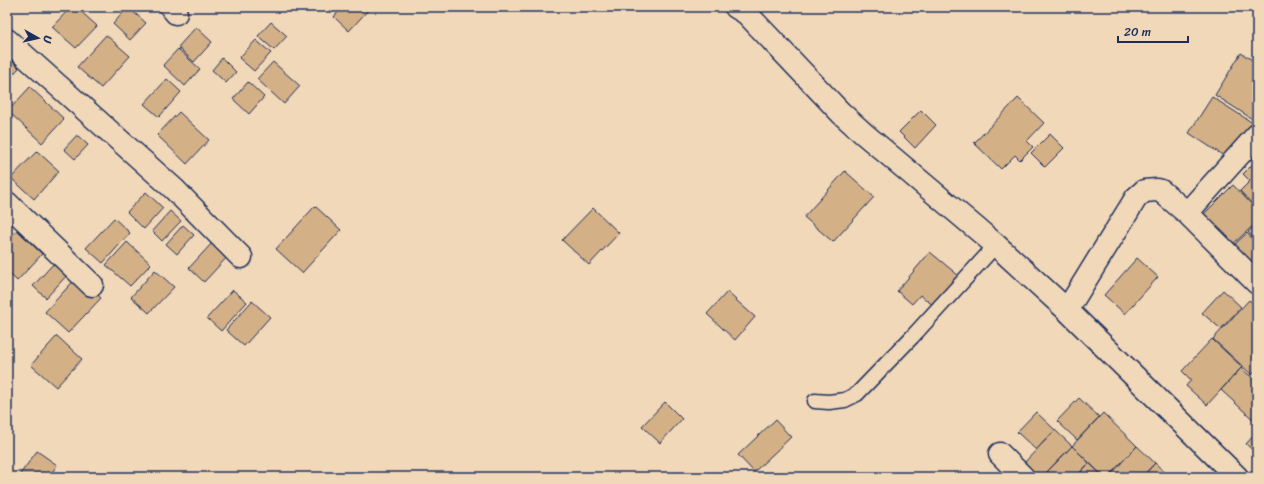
<svg xmlns="http://www.w3.org/2000/svg" width="1264" height="484" font-family="Sriracha,sans-serif">
<style>
.building{fill:#d4b086;stroke:#1b2f5e}
.lines{fill:none;stroke-linecap:round;stroke-linejoin:round}
.service-casing{stroke:#1b2f5e;stroke-width:17}
.minor-casing{stroke:#1b2f5e;stroke-width:25}
.service{stroke:#f1d8b9;stroke-width:14}
.minor{stroke:#f1d8b9;stroke-width:22}
</style>
<rect width="100%" height="100%" fill="#f1d8b9"/>
<filter id="ink" filterUnits="userSpaceOnUse"><feTurbulence type="fractalNoise" baseFrequency=".025" numOctaves="2"/><feDisplacementMap in="SourceGraphic" scale="8" xChannelSelector="R" yChannelSelector="G"/><feConvolveMatrix kernelMatrix="1 2 1 2 8 2 1 2 1" color-interpolation-filters="sRGB"/></filter>
<g filter="url(#ink)">
<path class="building" d="M 71,7 L 76,7 L 97,26 L 76,48 L 52,27 Z
M 128,7 L 146,23 L 130,40 L 113,24 Z
M 342,7 L 371,7 L 349,31 L 334,17 Z
M 271,22 L 287,36 L 274,50 L 258,36 Z
M 196,27 L 212,42 L 194,62 L 178,47 Z
M 106,35 L 130,56 L 101,88 L 77,67 Z
M 256,40 L 271,53 L 254,71 L 239,58 Z
M 178,49 L 200,69 L 185,86 L 163,65 Z
M 1241,53 L 1257,63 L 1257,122 L 1215,95 Z
M 7,56 L 19,68 L 7,81 Z
M 222,58 L 236,72 L 226,83 L 212,70 Z
M 273,62 L 300,86 L 284,104 L 257,79 Z
M 167,79 L 181,92 L 159,117 L 144,104 Z
M 248,82 L 264,97 L 249,114 L 233,99 Z
M 30,87 L 64,119 L 42,143 L 8,111 Z
M 1212,97 L 1256,125 L 1233,162 L 1189,133 Z
M 1018,98 L 1044,123 L 1027,141 L 1033,147 L 1020,160 L 1015,155 L 1001,169 L 974,143 Z
M 921,110 L 936,125 L 915,148 L 899,132 Z
M 179,112 L 209,140 L 187,164 L 157,135 Z
M 1050,134 L 1064,148 L 1045,167 L 1031,153 Z
M 77,135 L 88,145 L 75,159 L 64,149 Z
M 37,151 L 59,171 L 34,199 L 11,178 Z
M 1257,160 L 1257,209 L 1240,191 L 1250,181 L 1243,174 Z
M 845,171 L 874,197 L 833,242 L 804,217 Z
M 1233,185 L 1257,210 L 1257,222 L 1233,244 L 1204,214 Z
M 146,192 L 163,208 L 144,229 L 127,212 Z
M 315,206 L 341,230 L 302,273 L 276,249 Z
M 593,208 L 619,233 L 589,265 L 562,240 Z
M 170,211 L 181,221 L 162,241 L 152,231 Z
M 114,218 L 130,233 L 103,263 L 86,248 Z
M 1257,223 L 1257,242 L 1248,232 Z
M 183,225 L 194,235 L 177,254 L 166,244 Z
M 17,230 L 42,254 L 17,281 L 7,271 L 7,241 Z
M 1247,233 L 1257,244 L 1257,270 L 1233,246 Z
M 127,242 L 151,264 L 130,286 L 106,265 Z
M 213,242 L 228,256 L 204,282 L 189,268 Z
M 930,252 L 959,276 L 934,306 L 920,295 L 912,304 L 897,291 Z
M 1137,258 L 1158,277 L 1125,314 L 1104,295 Z
M 55,262 L 68,274 L 46,298 L 33,286 Z
M 155,270 L 174,287 L 149,313 L 131,297 Z
M 78,276 L 101,298 L 68,333 L 45,312 Z
M 233,290 L 247,302 L 221,331 L 207,318 Z
M 1223,290 L 1241,307 L 1221,329 L 1202,313 Z
M 727,292 L 755,317 L 735,340 L 707,314 Z
M 1249,300 L 1257,307 L 1257,369 L 1252,375 L 1213,339 Z
M 252,301 L 270,317 L 244,346 L 226,330 Z
M 57,336 L 82,359 L 56,387 L 31,365 Z
M 1212,339 L 1242,367 L 1207,405 L 1186,386 L 1191,380 L 1182,371 Z
M 1241,368 L 1257,382 L 1257,423 L 1221,390 Z
M 1079,398 L 1099,417 L 1077,440 L 1057,421 Z
M 665,402 L 682,419 L 660,443 L 642,426 Z
M 1036,412 L 1055,430 L 1036,450 L 1017,432 Z
M 1103,413 L 1137,446 L 1108,477 L 1104,477 L 1072,446 Z
M 775,420 L 791,437 L 754,472 L 738,455 Z
M 1055,430 L 1072,446 L 1042,477 L 1039,477 L 1024,463 Z
M 1257,432 L 1257,454 L 1246,444 Z
M 1072,446 L 1089,463 L 1076,477 L 1053,477 L 1047,472 Z
M 1137,446 L 1155,463 L 1142,477 L 1108,477 Z
M 37,451 L 57,465 L 49,477 L 18,477 Z
M 1089,463 L 1104,477 L 1076,477 Z
M 1155,463 L 1170,477 L 1142,477 Z"/>
<g class="lines">
<defs>
<path id="service" d="M 815,401 L 829,402 L 845,400 L 857,394 L 912,337 L 996,245"/>
<path id="minor" d="M 171,7 L 176,13
M 736,7 L 746,13 L 841,113 L 863,133 L 996,245 L 1067,310 L 1237,477
M 7,40 L 174,189 L 241,257
M 7,203 L 92,285
M 1187,213 L 1257,135
M 1067,310 L 1136,198 L 1144,191 L 1157,190 L 1161,191 L 1187,213 L 1257,283
M 1000,454 L 1023,477"/>
</defs>
<use href="#service" class="service-casing"/>
<use href="#minor" class="minor-casing"/>
<use href="#service" class="service"/>
<use href="#minor" class="minor"/>
</g>
</g>
<rect width="1264" height="484" fill="none" stroke="#f1d8b9" stroke-width="24"/>
<rect x="12" y="12" width="1240" height="460" fill="none" stroke="#1b2f5e" stroke-width="1.5" filter="url(#ink)"/>
<g transform="translate(38 38) rotate(98)" stroke="#f1d8b9" stroke-width="3" paint-order="stroke">
<path d="M0-3L7 15L0 10L-7 15Z" fill="#1b2f5e"/>
<text y="-6" font-size="11" font-weight="bold" text-anchor="middle" fill="#1b2f5e">U</text>
</g>
<path d="M1118 36v6h70v-6" fill="none" stroke="#1b2f5e" stroke-width="2"/>
<text x="1124" y="36" font-size="12" fill="#1b2f5e" stroke="#f1d8b9" stroke-width="3" paint-order="stroke">20 m</text>
</svg>
